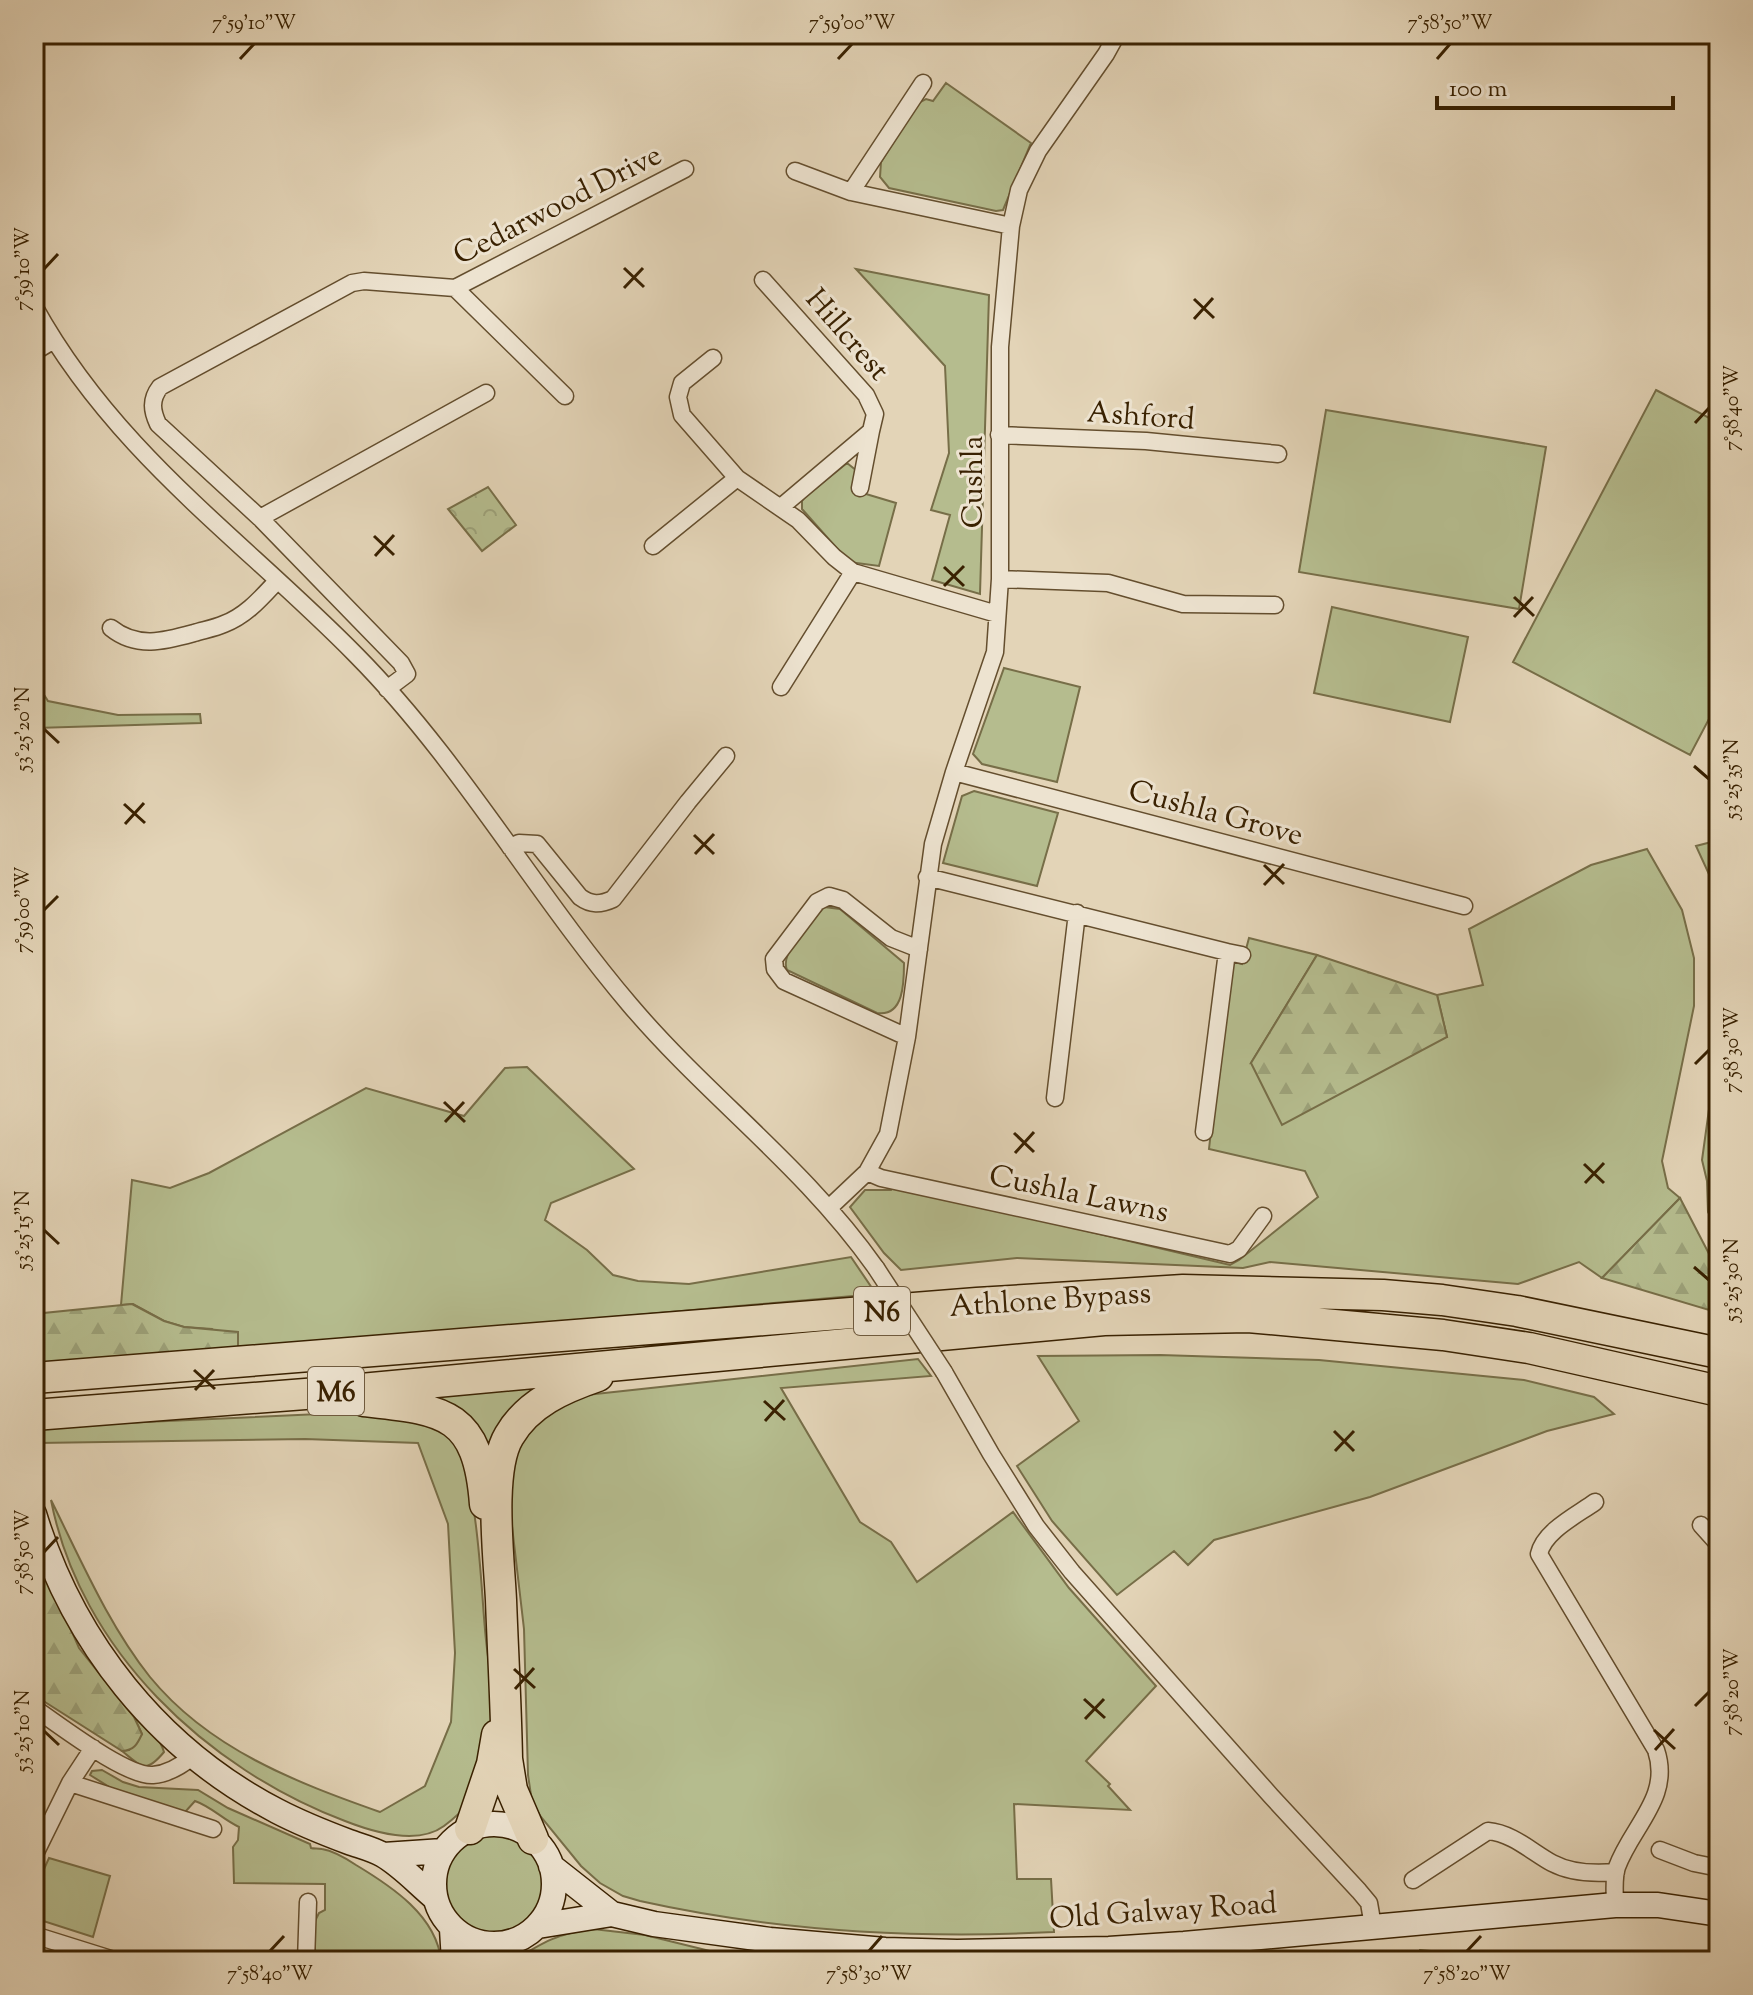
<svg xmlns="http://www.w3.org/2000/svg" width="1753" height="1995" font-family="'Sorts Mill Goudy',serif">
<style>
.grass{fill:#b5bc8e;stroke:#776e48;stroke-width:2}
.forest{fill:url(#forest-firs);stroke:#776e48;stroke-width:2}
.park{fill:url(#park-crowns);stroke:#776e48;stroke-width:2}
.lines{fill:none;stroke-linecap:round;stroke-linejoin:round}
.street-casing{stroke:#644e2e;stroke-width:19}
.secondary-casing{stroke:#392101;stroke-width:27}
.highway-casing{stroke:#392101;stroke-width:33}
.street{stroke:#ede3d0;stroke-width:16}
.secondary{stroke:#ede3d0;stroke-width:24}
.highway{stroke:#e3d4b7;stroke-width:30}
.street-bridge-casing{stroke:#644e2e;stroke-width:19;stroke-linecap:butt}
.street-bridge{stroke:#ede3d0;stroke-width:16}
.ticks{fill:none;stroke:#392101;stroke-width:3}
.labels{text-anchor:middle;stroke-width:6;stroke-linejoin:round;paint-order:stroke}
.shield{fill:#ede3d0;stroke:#6f5b3f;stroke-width:2}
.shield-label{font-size:28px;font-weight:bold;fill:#392101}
.street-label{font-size:30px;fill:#392101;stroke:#ede3d0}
.neatline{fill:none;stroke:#392101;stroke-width:3}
.ticks-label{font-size:20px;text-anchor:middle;fill:#392101}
</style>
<defs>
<pattern id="forest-firs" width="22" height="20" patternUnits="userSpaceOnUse" patternTransform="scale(2)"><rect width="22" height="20" fill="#b5bc8e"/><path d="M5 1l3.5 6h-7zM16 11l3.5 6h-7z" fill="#9ca179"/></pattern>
<pattern id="park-crowns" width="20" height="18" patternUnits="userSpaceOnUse" patternTransform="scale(2)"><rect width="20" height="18" fill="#b5bc8e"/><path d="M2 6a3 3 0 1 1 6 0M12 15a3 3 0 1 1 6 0" fill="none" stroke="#9ca179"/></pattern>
</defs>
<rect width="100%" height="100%" fill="#e3d4b7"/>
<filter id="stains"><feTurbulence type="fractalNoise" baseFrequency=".0025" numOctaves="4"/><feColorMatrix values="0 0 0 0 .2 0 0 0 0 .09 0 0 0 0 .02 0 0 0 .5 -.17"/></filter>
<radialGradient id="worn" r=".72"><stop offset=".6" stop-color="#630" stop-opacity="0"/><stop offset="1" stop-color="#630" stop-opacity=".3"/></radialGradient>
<path class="grass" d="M 946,83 L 1031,143 L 1003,210 L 996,211 L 889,188 L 880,177 L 881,162 L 918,103 L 926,99 L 933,101 Z
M 856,269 L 989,295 L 980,594 L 932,580 L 950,515 L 931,510 L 949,453 L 945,366 Z
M 1656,390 L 1719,423 L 1719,700 L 1690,755 L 1513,662 Z
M 1326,410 L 1546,447 L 1519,609 L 1299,572 Z
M 847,463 L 857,471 L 856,491 L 896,503 L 879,566 L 849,562 L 802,509 L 802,501 L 805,497 Z
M 1332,607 L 1468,637 L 1450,722 L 1314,693 Z
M 1004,668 L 1080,687 L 1057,782 L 982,764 L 973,754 Z
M 34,679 L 48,701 L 118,715 L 200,714 L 201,723 L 36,728 Z
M 974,791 L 1058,813 L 1037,886 L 943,863 L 962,796 Z
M 1719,840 L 1719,896 L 1696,846 Z
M 1647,849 L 1682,910 L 1694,958 L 1694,1006 L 1662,1161 L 1668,1188 L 1680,1198 L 1602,1278 L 1579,1262 L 1518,1284 L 1270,1262 L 1243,1268 L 1017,1258 L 901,1270 L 884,1253 L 850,1207 L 865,1190 L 891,1190 L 893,1185 L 1230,1265 L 1239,1260 L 1318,1197 L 1305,1171 L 1209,1149 L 1230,961 L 1242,964 L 1249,938 L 1317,955 L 1251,1063 L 1447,1037 L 1437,995 L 1483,985 L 1469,929 L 1591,865 Z
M 824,907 L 840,909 L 904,963 C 904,982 904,1017 877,1013 L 787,970 C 779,952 812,922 824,907 Z
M 1719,1037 L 1719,1232 L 1708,1212 L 1707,1181 L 1702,1160 Z
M 527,1067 L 634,1169 L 551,1203 L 545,1220 L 587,1250 L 613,1275 L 638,1281 L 689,1284 L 851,1257 L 876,1294 L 238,1350 L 212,1329 L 184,1327 L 164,1321 L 133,1304 L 121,1305 L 132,1180 L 170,1188 L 209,1173 L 366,1088 L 464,1116 L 505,1068 Z
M 1160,1355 L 1319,1360 L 1524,1380 L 1594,1397 L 1614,1414 L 1547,1431 L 1370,1497 L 1214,1540 L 1188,1565 L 1174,1551 L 1117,1595 L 1052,1521 L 1017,1466 L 1079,1421 L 1038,1356 Z
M 918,1359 L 931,1376 L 781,1388 L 860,1522 L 891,1542 L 917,1582 L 1013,1512 L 1069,1588 L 1156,1686 L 1086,1761 L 1110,1784 L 1108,1786 L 1130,1810 L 1014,1804 L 1017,1879 L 1051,1879 L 1054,1932 C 916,1939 775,1931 640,1901 L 623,1896 L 600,1883 L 581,1866 L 541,1817 L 532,1802 L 528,1775 L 524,1629 L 508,1492 L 516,1442 L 534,1419 L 577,1396 Z
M 551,1375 L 487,1468 L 450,1405 L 429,1393 Z
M 407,1410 C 419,1416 442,1423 449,1433 C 480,1478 480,1585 486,1640 C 489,1670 496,1701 491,1731 C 489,1746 473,1791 466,1805 C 461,1813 452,1820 444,1826 C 417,1846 373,1832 345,1821 C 207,1769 80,1650 51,1500 C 81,1560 108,1624 150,1677 C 209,1749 295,1782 380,1812 L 425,1786 L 451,1722 L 455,1653 L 448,1524 L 418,1443 L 305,1439 L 38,1443 L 35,1427 Z
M 134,1717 C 146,1727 160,1737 164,1752 C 145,1775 141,1766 122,1751 L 129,1750 L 142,1734 Z
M 102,1770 L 123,1782 L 139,1787 L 198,1790 L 228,1808 L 310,1844 L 311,1848 C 314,1849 318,1848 322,1849 C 334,1851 347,1859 356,1865 C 391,1886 437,1916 441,1961 L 315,1961 L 315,1921 L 319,1913 L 325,1910 L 325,1884 L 234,1883 L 233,1847 L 238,1840 L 239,1827 C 222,1819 212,1807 195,1801 L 186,1811 L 181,1811 L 111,1788 L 90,1775 L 92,1771 Z
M443 1883a52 52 0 1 1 104 0a52 52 0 1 1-104 0Z
M 49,1858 L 110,1876 L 93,1937 L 34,1918 L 34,1891 Z
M 593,1929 L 645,1935 L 722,1954 L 785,1961 L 513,1961 C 543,1942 559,1933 593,1929 Z
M 1420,1950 L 1463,1954 L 1464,1961 L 1419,1961 Z"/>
<path class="forest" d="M 1317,955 L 1437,995 L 1447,1037 L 1282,1125 L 1251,1063 Z
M 1680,1198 L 1719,1273 L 1719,1313 L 1602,1278 Z
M 132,1304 L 164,1321 L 184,1327 L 238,1332 L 238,1350 L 34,1363 L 34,1314 Z
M 34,1545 L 79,1648 L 134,1717 L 142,1734 C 137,1745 134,1750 122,1751 L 34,1695 Z"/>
<path class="park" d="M 488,487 L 516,525 L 482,551 L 448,509 Z"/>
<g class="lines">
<defs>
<path id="street" d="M 795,171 L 851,192 L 1011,226
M 851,192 L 923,83
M 763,280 L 866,395 L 875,414 L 871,431 L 781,507
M 455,288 L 565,396
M 34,306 C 115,453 241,538 356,655 C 460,760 534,892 630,1005 C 709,1098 804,1166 876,1268
M 34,352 L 54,340
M 713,358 L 682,383 L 678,397 L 682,415 L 737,478 L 798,520 L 834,557 L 853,572 L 997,614
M 999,435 L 1146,441 L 1278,454
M 860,488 L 871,431
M 260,518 L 486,393
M 653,546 L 737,478
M 1000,579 L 1108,583 L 1183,604 L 1275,605
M 111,628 C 137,649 165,641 194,633 C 204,630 215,628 224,624 C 246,616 262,597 277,581
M 781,687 L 853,572
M 387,689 L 407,674 L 401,663 L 260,518 L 158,424 C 152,411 150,400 160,387 L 352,283 L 364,281 L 455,288 L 685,169
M 954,772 L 1464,906
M 510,847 L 519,843 L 537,844 L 580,897 C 591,905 600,905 613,899 L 688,802 L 726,756
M 927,877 L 1227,952 L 1204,1132
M 1227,952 L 1242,955
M 907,1037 L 784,981 L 775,969 L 774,959 L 817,902 L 829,896 L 843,900 L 891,938 L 919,949
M 1055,1098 L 1077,913
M 867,1172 L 881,1178 L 1230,1254 L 1239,1249 L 1263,1216
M 830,1207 L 867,1172 L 888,1134 L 907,1037 L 933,844 L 954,772 L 995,652 L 1000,579 L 1000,347 L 1011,226 L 1019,190 L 1038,151 L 1106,54 L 1117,34
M 944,1372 L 991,1454 L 1036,1526 L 1072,1572 L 1271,1796 L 1359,1891 L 1369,1903 L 1373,1926
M 1595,1502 C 1577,1515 1544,1531 1539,1554 L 1656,1750 C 1672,1797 1632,1826 1617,1867 C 1613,1879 1615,1893 1615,1905
M 1701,1525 L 1719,1545
M 34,1708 C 58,1724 126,1777 153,1775 C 167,1774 182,1765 192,1757
M 70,1783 L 213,1829
M 1660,1850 L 1694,1863 L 1719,1868
M 34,1856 L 70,1783 L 93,1748
M 1413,1880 L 1488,1831 C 1512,1833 1532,1852 1552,1863 C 1571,1873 1595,1874 1616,1872
M 34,1935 L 117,1961
M 306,1961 L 308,1902"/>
<path id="secondary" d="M 34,1514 C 73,1642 158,1749 277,1811 C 300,1823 325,1833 349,1842 C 360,1846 373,1849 383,1855 C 402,1866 418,1884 435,1898
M434 1884a60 60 0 1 1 120 0a60 60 0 1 1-120 0Z
M 384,1855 L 443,1851
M 551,1866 L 612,1914
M 538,1926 L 612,1914 L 654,1924 L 770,1940 L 885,1950 L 957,1952 L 1109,1949 L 1184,1944 L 1615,1905 L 1658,1905 L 1719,1914
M 452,1929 L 454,1961"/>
<path id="highway" d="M 34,1378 L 977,1303 L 1183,1290 L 1383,1295 L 1442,1300 L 1517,1311 L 1719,1353
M 364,1401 C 443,1410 478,1411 485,1504
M 34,1415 L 318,1393 L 1104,1320 L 1248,1317 L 1443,1335 L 1529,1348 L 1719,1391
M 470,1829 L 492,1764 L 497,1735
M 533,1839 L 512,1790 L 507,1759 C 506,1706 503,1653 501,1600 C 499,1558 488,1471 509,1436 C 528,1403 563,1388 598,1376"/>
</defs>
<use href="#street" class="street-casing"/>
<use href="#secondary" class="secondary-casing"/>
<use href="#highway" class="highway-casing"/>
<use href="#street" class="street"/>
<use href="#secondary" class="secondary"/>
<use href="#highway" class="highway"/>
<defs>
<path id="street-bridge" d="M 876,1268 L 944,1372"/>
</defs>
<use href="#street-bridge" class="street-bridge-casing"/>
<use href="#street-bridge" class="street-bridge"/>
</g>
<path class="ticks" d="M 240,59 L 254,44M 838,59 L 852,44M 1437,59 L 1450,44M 624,268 L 644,287M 44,269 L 58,254M 624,288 L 643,268M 1194,299 L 1214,318M 1194,319 L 1213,298M 1695,423 L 1709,408M 374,536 L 394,555M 375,556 L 394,535M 944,567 L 964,586M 944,586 L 964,566M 1514,597 L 1534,616M 1514,617 L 1533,597M 44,729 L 59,743M 1694,766 L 1709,779M 124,804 L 145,823M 125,824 L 144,803M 694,835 L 714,854M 695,854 L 714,834M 1264,865 L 1284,884M 1264,885 L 1284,864M 44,910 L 58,896M 1695,1064 L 1709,1050M 444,1102 L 465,1122M 445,1122 L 464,1102M 1014,1133 L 1034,1152M 1015,1153 L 1034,1132M 1584,1164 L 1604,1183M 1585,1183 L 1604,1163M 44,1230 L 59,1244M 1694,1267 L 1709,1280M 194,1370 L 215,1389M 195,1390 L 214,1370M 764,1401 L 785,1420M 765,1421 L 784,1400M 1334,1431 L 1354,1451M 1335,1451 L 1354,1431M 44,1552 L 58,1537M 514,1669 L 535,1688M 515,1689 L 534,1668M 1084,1699 L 1105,1718M 1695,1706 L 1709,1692M 1085,1719 L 1104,1699M 1654,1730 L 1675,1749M 44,1731 L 59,1745M 1655,1750 L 1674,1729M 270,1951 L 284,1936M 869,1951 L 882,1936M 1467,1951 L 1481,1936"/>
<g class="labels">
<g class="shield">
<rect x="854" y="1287" width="56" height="48" rx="6"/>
<rect x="308" y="1367" width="56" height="48" rx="6"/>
</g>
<g class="shield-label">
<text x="882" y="1321">N6</text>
<text x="336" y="1401">M6</text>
</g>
<g class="street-label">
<text transform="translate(557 204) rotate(-27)" y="10">Cedarwood Drive</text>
<text transform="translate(848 334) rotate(49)" y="10">Hillcrest</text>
<text transform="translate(1141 415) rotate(4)" y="10">Ashford</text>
<text transform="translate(972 482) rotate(-90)" y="10">Cushla</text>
<text transform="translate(1216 812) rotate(15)" y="10">Cushla Grove</text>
<text transform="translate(1079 1193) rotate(12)" y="10">Cushla Lawns</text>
<text transform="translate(1050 1299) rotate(-4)" y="10">Athlone Bypass</text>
<text transform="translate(1163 1910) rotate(-4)" y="10">Old Galway Road</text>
</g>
</g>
<rect width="1753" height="1995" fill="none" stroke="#e3d4b7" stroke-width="88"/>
<path d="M1437 96v12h236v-12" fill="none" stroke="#392101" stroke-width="4"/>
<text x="1449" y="96" font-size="24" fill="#392101" stroke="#ede3d0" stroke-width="6" paint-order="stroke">100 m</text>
<rect x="44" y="44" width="1665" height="1907" class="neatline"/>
<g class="ticks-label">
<text x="254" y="29">7°59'10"W</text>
<text x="852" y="29">7°59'00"W</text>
<text x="1450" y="29">7°58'50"W</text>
<text transform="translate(22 269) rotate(-90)" y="7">7°59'10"W</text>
<text transform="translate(1731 408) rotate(-90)" y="7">7°58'40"W</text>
<text transform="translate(22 729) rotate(-90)" y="7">53°25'20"N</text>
<text transform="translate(1731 779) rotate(-90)" y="7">53°25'35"N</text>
<text transform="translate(22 910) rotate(-90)" y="7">7°59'00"W</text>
<text transform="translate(1731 1050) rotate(-90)" y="7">7°58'30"W</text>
<text transform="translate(22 1230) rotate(-90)" y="7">53°25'15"N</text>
<text transform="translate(1731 1280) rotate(-90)" y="7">53°25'30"N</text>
<text transform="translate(22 1552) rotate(-90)" y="7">7°58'50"W</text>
<text transform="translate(1731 1692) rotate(-90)" y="7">7°58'20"W</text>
<text transform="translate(22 1731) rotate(-90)" y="7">53°25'10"N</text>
<text x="270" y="1980">7°58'40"W</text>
<text x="869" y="1980">7°58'30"W</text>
<text x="1467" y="1980">7°58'20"W</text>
</g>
<rect width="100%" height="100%" filter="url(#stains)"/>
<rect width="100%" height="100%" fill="url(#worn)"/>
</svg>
